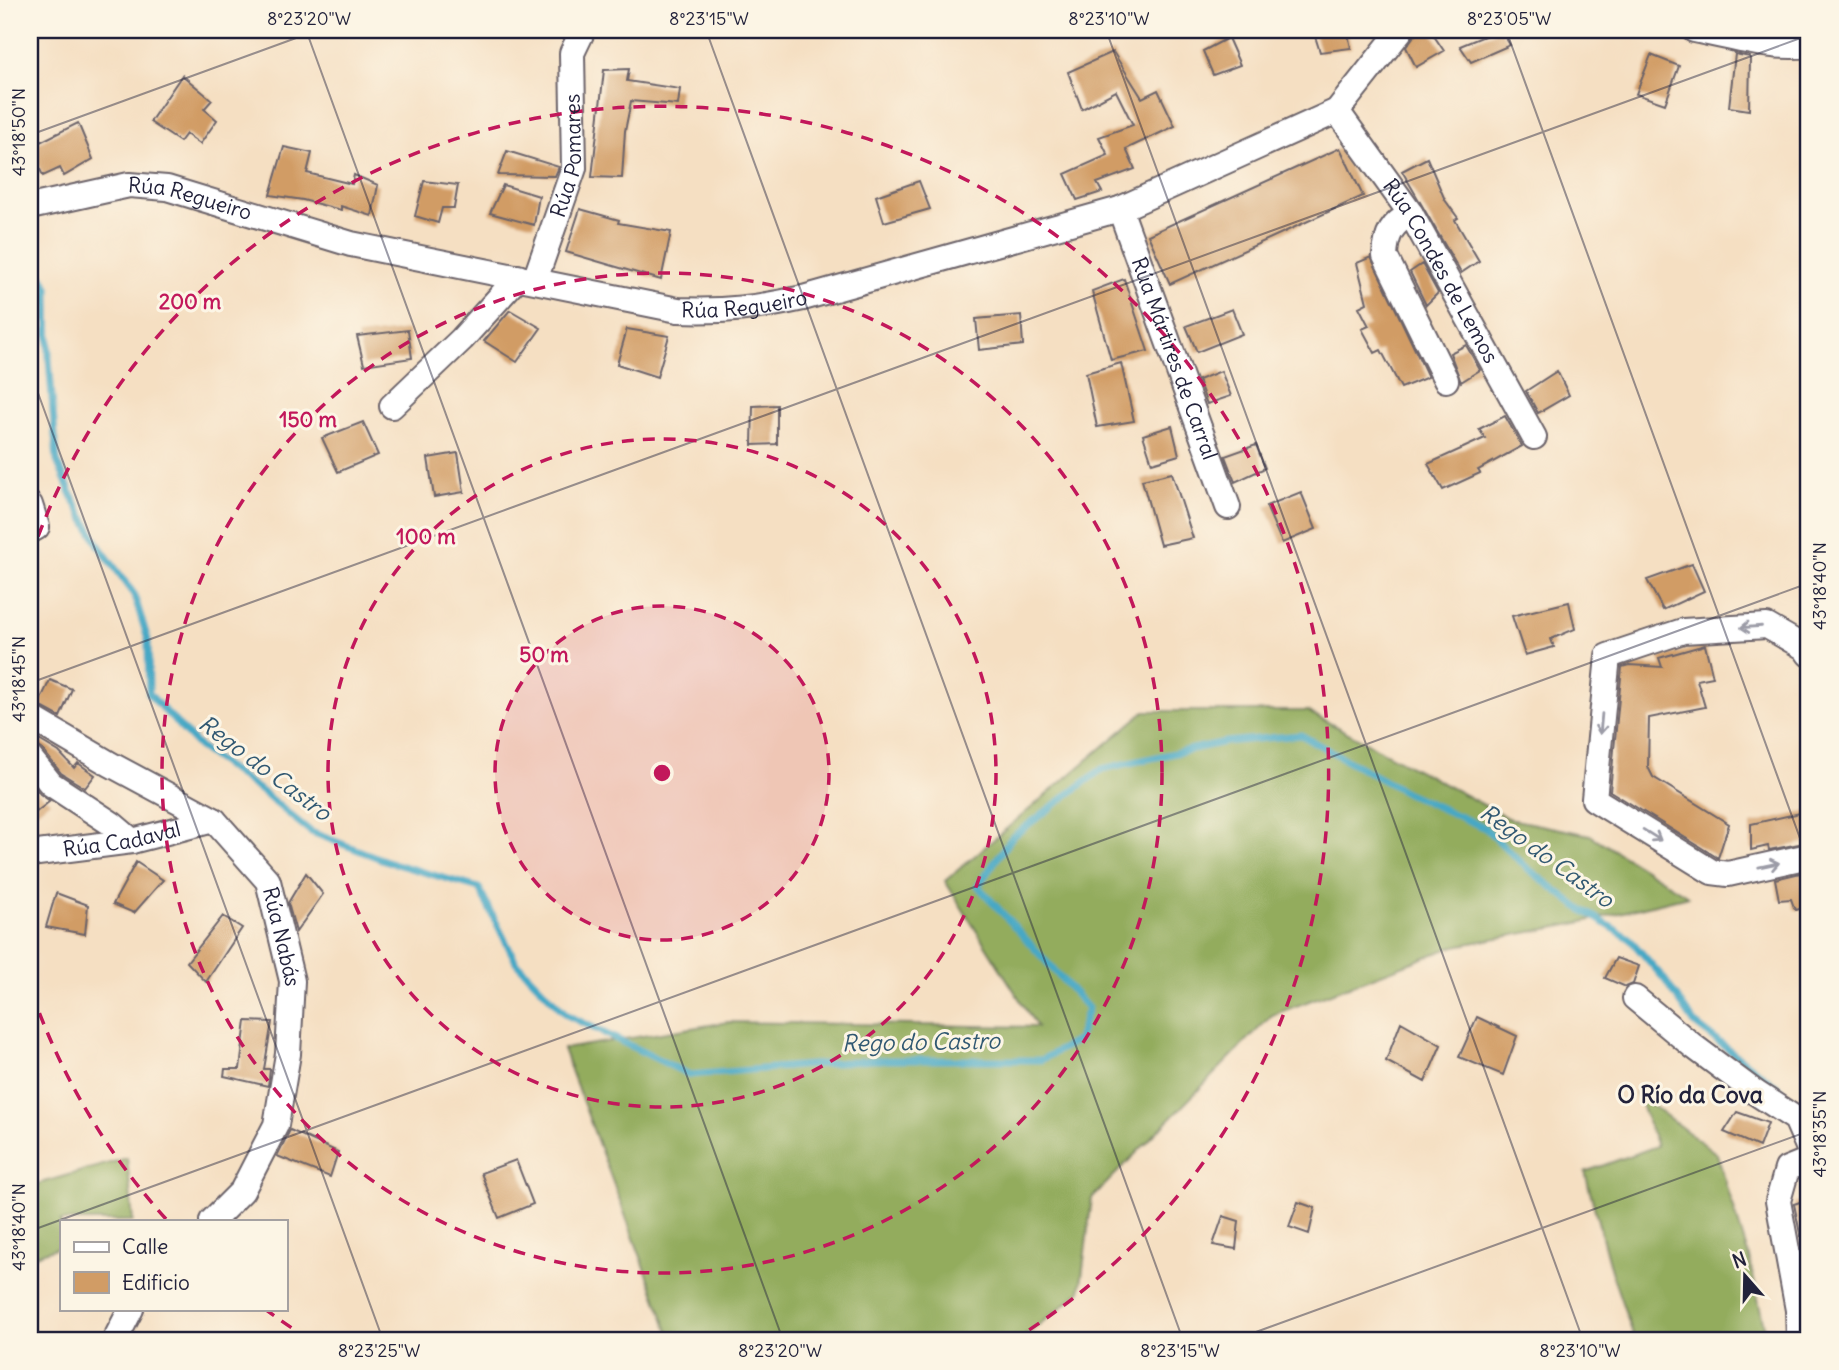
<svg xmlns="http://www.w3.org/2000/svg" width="1839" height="1370" font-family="Delius,sans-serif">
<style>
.forest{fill:#93ac5d;stroke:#5a674c;stroke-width:2}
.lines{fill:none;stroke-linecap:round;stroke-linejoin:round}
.stream{stroke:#46a8c5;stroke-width:7}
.building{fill:#d19c65}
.minor-casing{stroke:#6c646a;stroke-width:28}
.minor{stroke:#fff;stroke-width:24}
.oneway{stroke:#9c9ca7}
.ticks{fill:none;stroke:#22223b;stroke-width:2;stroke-opacity:0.45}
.ring{fill:none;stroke:#c2185b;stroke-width:3.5;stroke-dasharray:12 9}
.labels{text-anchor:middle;stroke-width:6;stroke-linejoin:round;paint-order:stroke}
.street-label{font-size:21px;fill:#22223b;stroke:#fcf5e5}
.water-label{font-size:23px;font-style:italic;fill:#305872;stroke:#fcf5e5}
.neighbourhood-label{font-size:23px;font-weight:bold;fill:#22223b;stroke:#fcf5e5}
.centre{fill:#c2185b;stroke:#fcf5e5;stroke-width:3.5}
.ring-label{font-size:21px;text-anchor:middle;font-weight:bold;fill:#c2185b;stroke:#fcf5e5;stroke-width:6;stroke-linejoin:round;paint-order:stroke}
.neatline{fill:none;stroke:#22223b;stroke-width:2.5}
.ticks-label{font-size:18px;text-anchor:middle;fill:#22223b}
</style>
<rect width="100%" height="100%" fill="#fcf5e5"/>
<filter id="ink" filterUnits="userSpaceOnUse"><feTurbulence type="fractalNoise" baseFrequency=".0143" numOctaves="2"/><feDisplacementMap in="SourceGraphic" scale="14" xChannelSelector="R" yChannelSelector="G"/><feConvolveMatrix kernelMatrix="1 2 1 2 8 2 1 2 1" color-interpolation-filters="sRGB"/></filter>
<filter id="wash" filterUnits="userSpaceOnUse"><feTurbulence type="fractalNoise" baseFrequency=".00686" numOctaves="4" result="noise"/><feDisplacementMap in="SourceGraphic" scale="28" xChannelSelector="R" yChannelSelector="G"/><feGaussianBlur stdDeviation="1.57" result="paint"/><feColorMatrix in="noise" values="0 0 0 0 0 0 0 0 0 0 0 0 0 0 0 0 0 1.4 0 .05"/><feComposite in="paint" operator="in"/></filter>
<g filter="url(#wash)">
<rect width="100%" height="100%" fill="#f5dfc2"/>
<path class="forest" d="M 1145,711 L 1307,711 L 1510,819 L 1590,835 L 1688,896 L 1579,923 L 1455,946 L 1272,1015 L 1092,1198 L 1080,1292 L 1020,1340 L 672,1340 L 563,1049 L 728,1022 L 1037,1027 L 945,881 Z
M 1637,1094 L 1717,1154 L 1749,1257 L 1767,1340 L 1635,1340 L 1611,1271 L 1585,1172 L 1657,1146 Z
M 127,1158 L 133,1221 L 61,1221 L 61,1246 L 30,1257 L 30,1186 Z"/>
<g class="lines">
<path class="stream" d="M 30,257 L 48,287 L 49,359 L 57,461 L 74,500 L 100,547 L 134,594 L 148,640 L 149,694 L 199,747 L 262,792 L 311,832 L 392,863 L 479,888 L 516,962 L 567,1015 L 690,1075 L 872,1060 L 1041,1060 L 1078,1040 L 1088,1008 L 978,886 L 1012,837 L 1102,769 L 1225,742 L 1301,735 L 1407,793 L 1485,828 L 1527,868 L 1578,907 L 1629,938 L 1665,980 L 1695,1024 L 1778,1087 L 1798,1108"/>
</g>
<g id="blocks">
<path class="building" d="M 1313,30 L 1347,30 L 1351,48 L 1320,52 Z
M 1424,30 L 1430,30 L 1444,51 L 1416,67 L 1406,47 L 1414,36 Z
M 1499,30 L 1501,30 L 1510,45 L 1471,62 L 1460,46 Z
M 1228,38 L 1240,65 L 1213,75 L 1203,51 Z
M 1113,52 L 1142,98 L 1158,90 L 1175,126 L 1126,149 L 1135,169 L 1097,183 L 1102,192 L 1077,200 L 1065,174 L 1108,155 L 1099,137 L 1133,125 L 1116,91 L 1082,109 L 1068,72 Z
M 1735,54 L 1750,57 L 1749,110 L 1729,107 Z
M 1651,55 L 1679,66 L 1665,104 L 1636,94 Z
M 629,69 L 627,81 L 680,89 L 678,105 L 631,101 L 625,131 L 622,178 L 592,177 L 604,70 Z
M 182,75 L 212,100 L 204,109 L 217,120 L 200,144 L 186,134 L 180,142 L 150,122 Z
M 78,123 L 93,159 L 64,176 L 60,168 L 43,176 L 30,147 Z
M 284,147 L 312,153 L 307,173 L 352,184 L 354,175 L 378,185 L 372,216 L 341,206 L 341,210 L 303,200 L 270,195 Z
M 1340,148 L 1363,196 L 1170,284 L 1148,235 Z
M 507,151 L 559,167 L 555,176 L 498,175 Z
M 1427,158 L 1445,200 L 1458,218 L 1455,220 L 1479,261 L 1461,273 L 1402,171 Z
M 424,181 L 458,185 L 454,208 L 442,208 L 438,223 L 415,216 Z
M 919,181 L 930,209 L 884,222 L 876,196 Z
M 503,185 L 539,196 L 534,225 L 490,213 Z
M 580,209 L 619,220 L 618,223 L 671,232 L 661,280 L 566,252 Z
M 1371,257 L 1428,377 L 1401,388 L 1381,350 L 1375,353 L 1362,329 L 1369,326 L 1359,307 L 1367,303 L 1357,263 Z
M 1422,264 L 1438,293 L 1426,305 L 1410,272 Z
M 1124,279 L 1148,351 L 1111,360 L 1092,291 Z
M 1232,309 L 1242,334 L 1197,352 L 1186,326 Z
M 510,310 L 541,328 L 517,362 L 484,341 Z
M 1021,315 L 1023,345 L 979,350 L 976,319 Z
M 627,329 L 669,336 L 657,377 L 617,364 Z
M 408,330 L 412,358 L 364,365 L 357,336 Z
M 1466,345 L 1480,370 L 1461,382 L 1450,353 Z
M 1121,363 L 1134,421 L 1097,427 L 1086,373 Z
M 1221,371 L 1231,396 L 1207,404 L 1198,380 Z
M 1557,371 L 1569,395 L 1538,413 L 1526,391 Z
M 777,405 L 777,444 L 752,445 L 753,406 Z
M 1505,416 L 1522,446 L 1478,470 L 1480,473 L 1443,490 L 1428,464 L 1485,438 L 1479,429 Z
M 363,422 L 378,455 L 338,472 L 322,438 Z
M 1172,426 L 1179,455 L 1152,463 L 1143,435 Z
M 1256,445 L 1265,468 L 1235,482 L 1225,456 Z
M 458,453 L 464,492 L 434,497 L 428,458 Z
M 1172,473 L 1193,538 L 1160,545 L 1142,480 Z
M 1301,492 L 1316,529 L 1282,543 L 1266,506 Z
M 1692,564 L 1704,591 L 1663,610 L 1647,580 Z
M 1569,602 L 1575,629 L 1551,639 L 1554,647 L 1525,655 L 1512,616 Z
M 1705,645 L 1713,677 L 1697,680 L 1705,707 L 1649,718 L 1648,767 L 1653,777 L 1729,824 L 1718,858 L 1610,791 L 1622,667 L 1629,665 L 1662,667 L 1659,658 Z
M 50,680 L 72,689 L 60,717 L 38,705 Z
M 39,740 L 59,752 L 74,768 L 78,763 L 95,775 L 85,788 L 61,773 L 42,749 L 34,744 Z
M 30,781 L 40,794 L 50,801 L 30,817 Z
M 1809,811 L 1809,842 L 1769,850 L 1768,846 L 1751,850 L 1751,824 Z
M 136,862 L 163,880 L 134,913 L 113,904 Z
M 1809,871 L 1809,907 L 1795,910 L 1791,899 L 1779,900 L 1775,879 Z
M 306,873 L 323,894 L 296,932 L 288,903 Z
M 56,893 L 88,905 L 85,934 L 46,927 Z
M 223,916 L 242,928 L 206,982 L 187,962 Z
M 1616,958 L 1639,966 L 1633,984 L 1626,987 L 1605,978 Z
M 1477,1017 L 1517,1036 L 1503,1075 L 1459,1057 Z
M 246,1021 L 272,1022 L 264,1069 L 270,1069 L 268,1086 L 224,1076 L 225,1069 L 240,1069 Z
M 1401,1022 L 1441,1045 L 1425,1082 L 1386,1061 Z
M 1737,1112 L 1768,1123 L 1759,1147 L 1724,1132 Z
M 290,1130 L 338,1152 L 330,1177 L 277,1156 Z
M 516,1160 L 533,1204 L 499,1218 L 481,1173 Z
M 1809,1199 L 1809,1253 L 1804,1253 L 1794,1204 Z
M 1298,1202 L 1315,1208 L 1309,1234 L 1289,1227 Z
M 1223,1216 L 1239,1221 L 1236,1249 L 1213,1245 Z"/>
</g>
</g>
<g filter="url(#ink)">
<use href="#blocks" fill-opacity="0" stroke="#6c646a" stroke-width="2"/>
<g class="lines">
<defs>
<g id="minor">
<path d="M 1694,30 C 1731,37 1772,50 1809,45"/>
<path id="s1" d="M 1337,111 L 1411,214 L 1534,437"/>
<path id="s2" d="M 30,207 L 129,185 L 167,188 L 351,244 L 678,310 C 724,312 758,308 803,298 L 1120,209 L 1337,111 L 1401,30"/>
<path id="s3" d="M 1120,209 L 1228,507"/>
<path d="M 1411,214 C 1392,223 1386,235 1385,256 L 1446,380"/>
<path id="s4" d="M 535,280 L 574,168 L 572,53 L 583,30"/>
<path d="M 392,406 L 462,339 L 518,277"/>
<path d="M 30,505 L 37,527 L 30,531"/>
<path d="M 1809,654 L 1805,648 L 1767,626 L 1683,631 L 1608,656 L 1594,799 L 1712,872 L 1728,874 L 1809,856"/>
<path id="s5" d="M 30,717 L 110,764 L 214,820 L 268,881 L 292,981 L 288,1054 L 276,1125 L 242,1191 L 212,1221"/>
<path d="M 30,758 L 51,784 L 112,824 L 132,841"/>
<path id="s6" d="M 30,854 L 132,841 L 214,820"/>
<path d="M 1635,998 L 1693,1046 L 1756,1093 L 1796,1119 L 1809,1149"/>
<path d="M 115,1340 L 131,1309"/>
<path d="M 1799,1340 L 1798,1310 L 1778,1201 L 1787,1169 L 1809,1160"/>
</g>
</defs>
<use href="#minor" class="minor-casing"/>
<use href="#minor" class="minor"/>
</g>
<defs><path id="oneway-shaft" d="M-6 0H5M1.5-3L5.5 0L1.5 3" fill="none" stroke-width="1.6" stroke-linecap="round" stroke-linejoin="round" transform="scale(1.75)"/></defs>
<g class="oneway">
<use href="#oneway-shaft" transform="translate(1751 627) rotate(176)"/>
<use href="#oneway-shaft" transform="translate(1601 724) rotate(95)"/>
<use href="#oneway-shaft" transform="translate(1652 835) rotate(32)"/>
<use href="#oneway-shaft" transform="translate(1769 865) rotate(-12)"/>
</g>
</g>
<path class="ticks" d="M 306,30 L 783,1340M 706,30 L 1183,1340M 1106,30 L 1583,1340M 1506,30 L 1809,863M 30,135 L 318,30M 30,371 L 383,1340M 30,683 L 1809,35M 30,1231 L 1809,583M 1234,1340 L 1809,1131"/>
<circle cx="662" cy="773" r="167" fill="#c2185b" fill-opacity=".12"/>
<g class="ring">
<circle cx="662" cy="773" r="167"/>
<circle cx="662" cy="773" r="334"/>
<circle cx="662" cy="773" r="500"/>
<path d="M309 1339A667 667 0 0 1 265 1309M166 1219A667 667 0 0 1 31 990M31 556A667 667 0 1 1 1015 1339"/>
</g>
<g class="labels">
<g class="street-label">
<text dy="7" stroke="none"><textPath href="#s4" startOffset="130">Rúa Pomares</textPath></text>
<text dy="7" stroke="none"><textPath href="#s2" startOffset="164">Rúa Regueiro</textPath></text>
<text dy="7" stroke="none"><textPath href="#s1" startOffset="191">Rúa Condes de Lemos</textPath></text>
<text dy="7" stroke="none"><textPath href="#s2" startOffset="732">Rúa Regueiro</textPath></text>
<text dy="7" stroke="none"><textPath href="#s3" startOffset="159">Rúa Mártires de Carral</textPath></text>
<text dy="7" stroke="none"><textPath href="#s6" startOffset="93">Rúa Cadaval</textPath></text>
<text dy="7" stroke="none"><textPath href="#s5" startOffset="350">Rúa Nabás</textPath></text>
</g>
<g class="water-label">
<text transform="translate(265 768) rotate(37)" y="8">Rego do Castro</text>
<text transform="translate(1547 856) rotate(36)" y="8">Rego do Castro</text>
<text transform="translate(921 1042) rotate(-1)" y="8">Rego do Castro</text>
</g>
<g class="neighbourhood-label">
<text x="1690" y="1103">O Río da Cova</text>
</g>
</g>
<circle cx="662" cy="773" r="10" class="centre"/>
<g class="ring-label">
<text x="190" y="309">200 m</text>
<text x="308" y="427">150 m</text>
<text x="426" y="544">100 m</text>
<text x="544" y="662">50 m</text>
</g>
<rect width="1839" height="1370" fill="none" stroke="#fcf5e5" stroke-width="77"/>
<rect x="60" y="1220" width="228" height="91" fill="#fcf5e5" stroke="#a5a1a1" stroke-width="2"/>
<rect x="74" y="1242" width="35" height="10" fill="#ffffff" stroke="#a5a1a1" stroke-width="2"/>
<text x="122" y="1254" font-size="21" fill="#22223b">Calle</text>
<rect x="74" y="1272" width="35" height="21" fill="#d19c65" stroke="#a5a1a1" stroke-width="2"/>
<text x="122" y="1290" font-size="21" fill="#22223b">Edificio</text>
<g transform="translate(1745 1276) rotate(340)" stroke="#fcf5e5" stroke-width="5" paint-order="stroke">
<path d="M0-5L12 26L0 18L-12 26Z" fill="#22223b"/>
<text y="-10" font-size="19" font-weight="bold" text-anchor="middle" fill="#22223b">N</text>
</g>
<rect x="38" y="38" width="1762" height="1294" class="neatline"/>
<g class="ticks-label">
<text x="309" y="25">8°23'20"W</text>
<text x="709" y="25">8°23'15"W</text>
<text x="1109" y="25">8°23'10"W</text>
<text x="1509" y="25">8°23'05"W</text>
<text transform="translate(19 132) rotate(-90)" y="6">43°18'50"N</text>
<text transform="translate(1820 586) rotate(-90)" y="6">43°18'40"N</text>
<text transform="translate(19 679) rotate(-90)" y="6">43°18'45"N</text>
<text transform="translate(1820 1134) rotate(-90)" y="6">43°18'35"N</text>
<text transform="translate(19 1227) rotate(-90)" y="6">43°18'40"N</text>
<text x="379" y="1357">8°23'25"W</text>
<text x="780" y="1357">8°23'20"W</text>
<text x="1180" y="1357">8°23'15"W</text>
<text x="1580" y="1357">8°23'10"W</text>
</g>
</svg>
